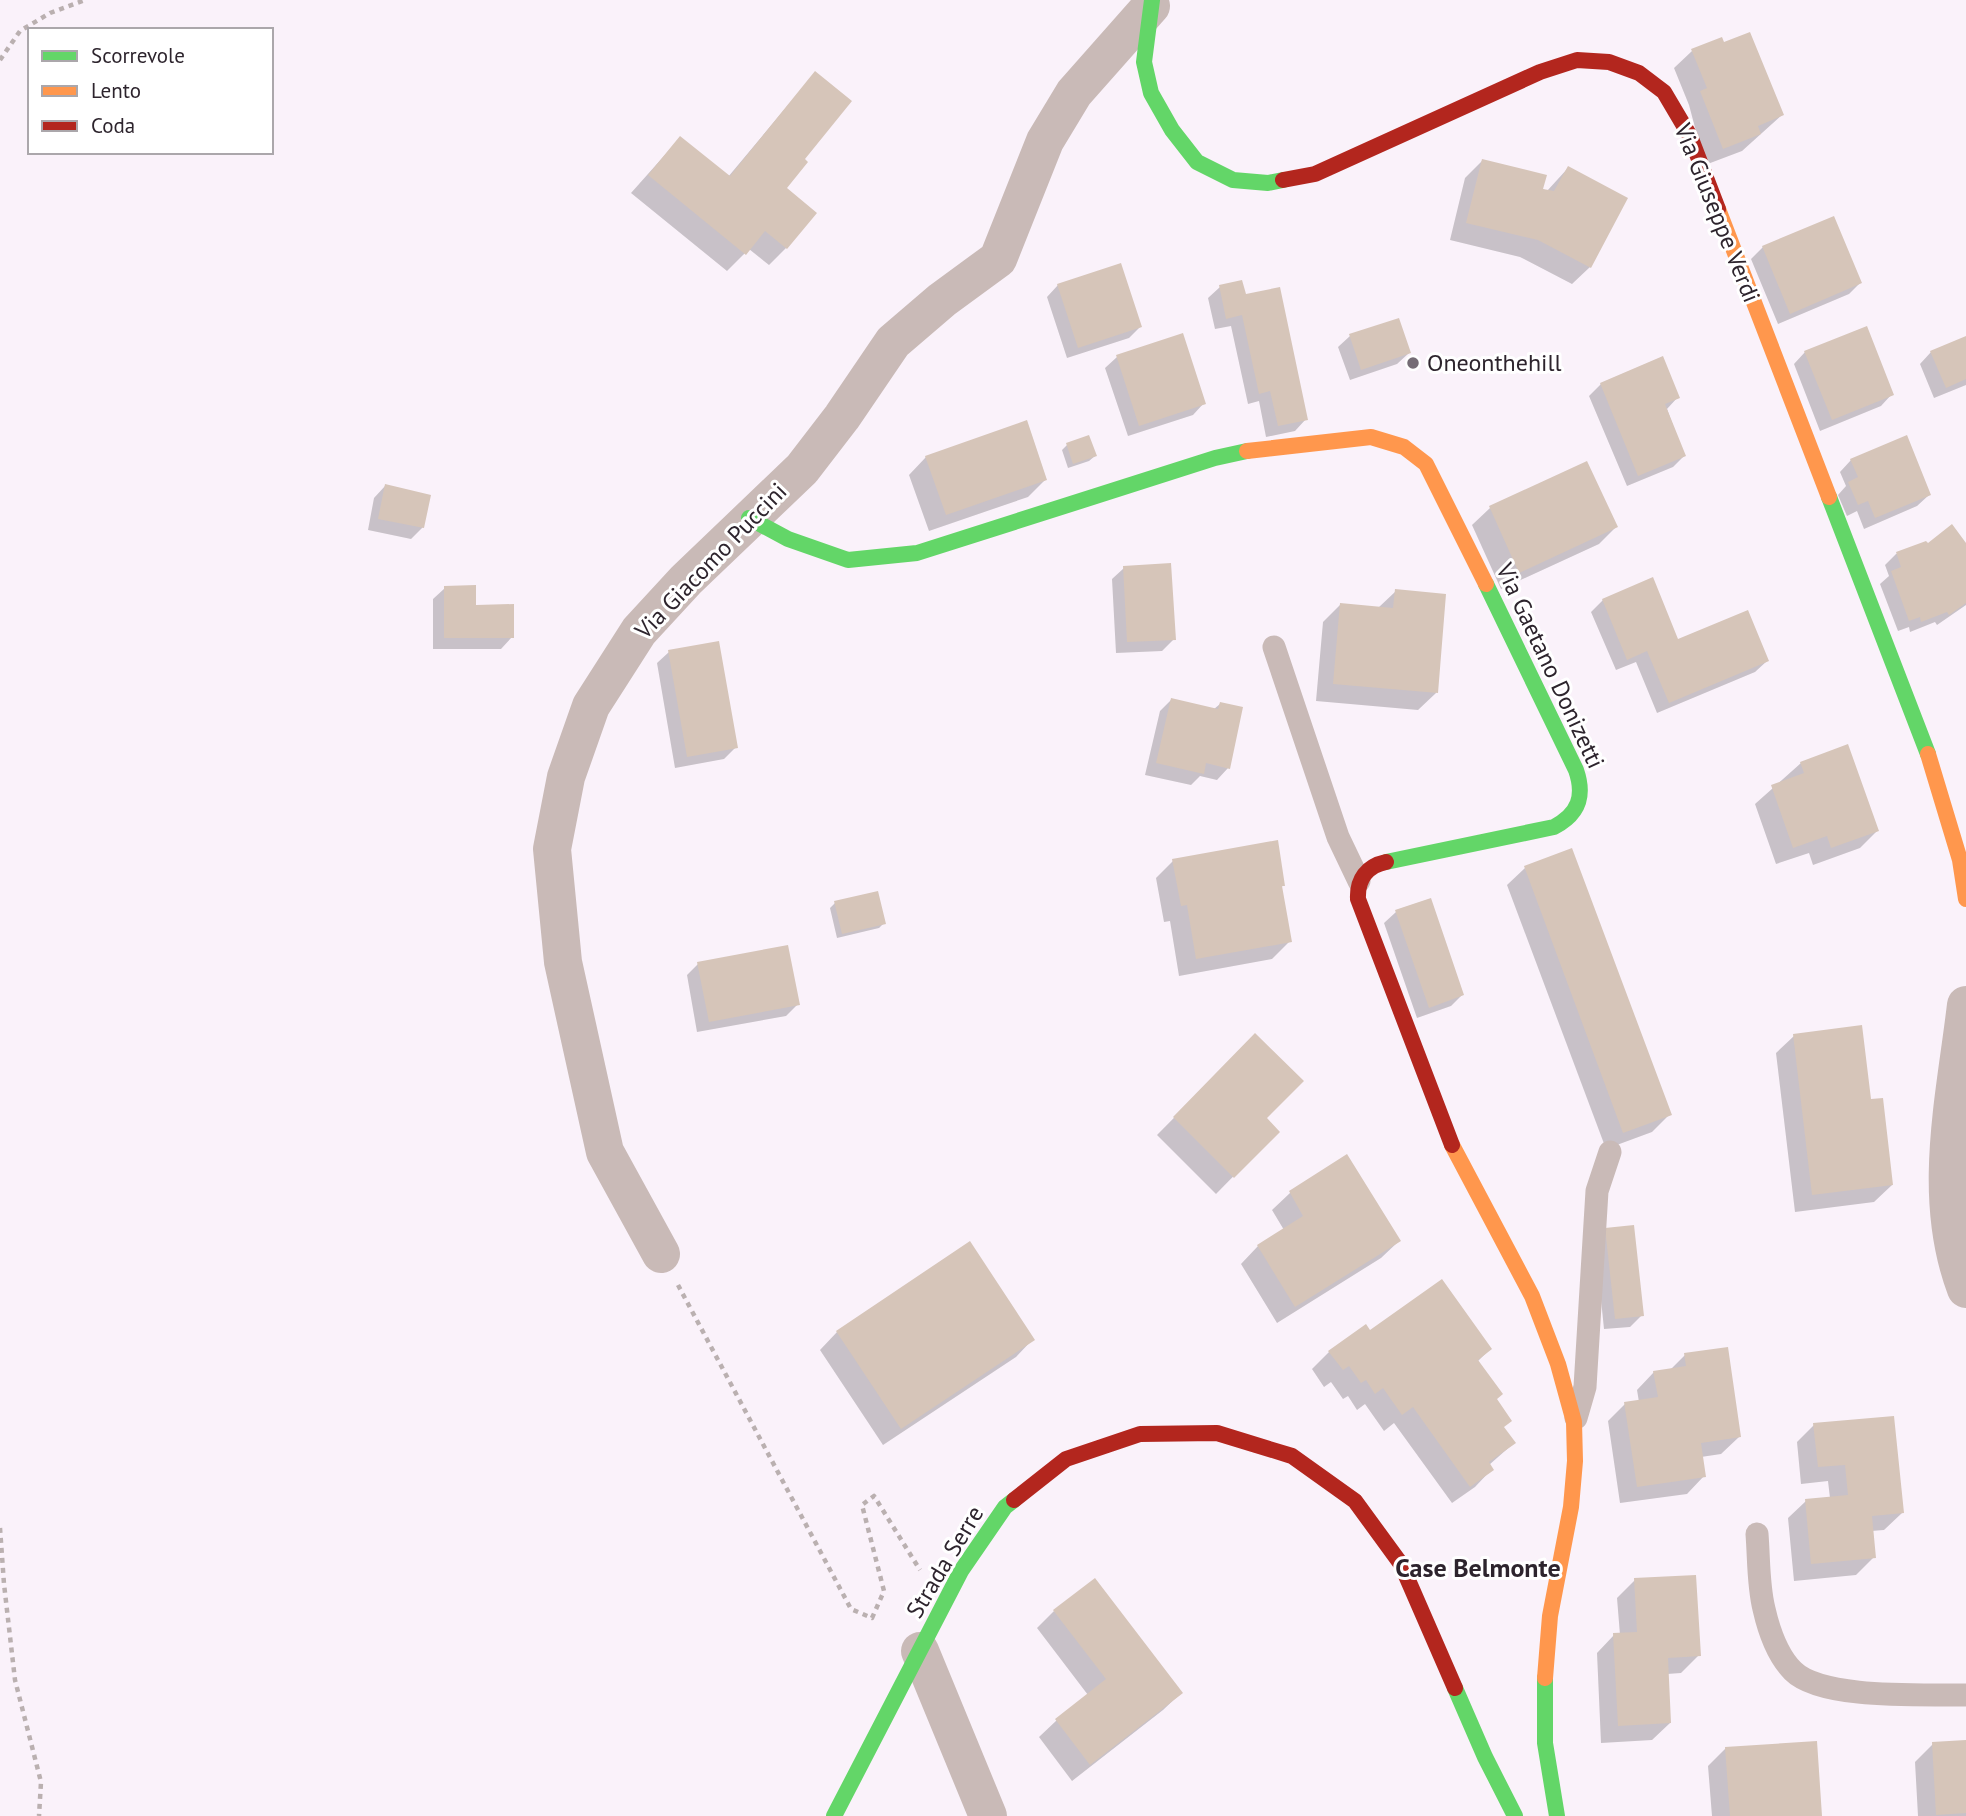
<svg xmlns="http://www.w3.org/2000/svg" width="1966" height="1816" font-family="'PT Sans',sans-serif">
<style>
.shadow{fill:#0003}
.building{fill:#d6c5b9}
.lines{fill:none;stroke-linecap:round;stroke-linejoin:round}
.path{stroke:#bab0b0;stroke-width:4.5;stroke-dasharray:5 5;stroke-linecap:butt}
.lane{stroke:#c9bab7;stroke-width:23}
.street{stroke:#c9bab7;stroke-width:38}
.fast{stroke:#63d668;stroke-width:16}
.slow{stroke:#ff974d;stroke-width:16}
.jam{stroke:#b3261e;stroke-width:16}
.poi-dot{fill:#756c75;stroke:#fff;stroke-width:2.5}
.labels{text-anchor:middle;stroke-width:6;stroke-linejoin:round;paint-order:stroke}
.street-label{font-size:24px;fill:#2d242d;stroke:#fff}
.poi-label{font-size:24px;fill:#2d242d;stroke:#fff;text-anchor:start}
.neighbourhood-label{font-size:26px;font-weight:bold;fill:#2d242d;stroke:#fff}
</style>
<rect width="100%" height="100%" fill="#faf2fa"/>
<path class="shadow" d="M 1692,51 L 1782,115 L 1742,151 L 1705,165 L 1689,105 L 1674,68 Z
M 815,73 L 802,159 L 785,189 L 786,248 L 769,265 L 749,249 L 727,271 L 631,193 L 680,138 L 728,177 Z
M 1482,161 L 1547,191 L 1568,168 L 1590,267 L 1572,284 L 1520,257 L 1450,240 L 1465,178 Z
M 1763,247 L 1860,283 L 1849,294 L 1778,324 L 1751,259 Z
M 1058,285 L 1140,327 L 1129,338 L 1067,358 L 1047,297 Z
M 1220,287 L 1244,296 L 1306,419 L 1295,431 L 1266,437 L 1259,401 L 1248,404 L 1231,326 L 1215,329 L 1208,298 Z
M 1350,336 L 1409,353 L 1397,364 L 1350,380 L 1338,347 Z
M 1966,338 L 1966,385 L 1934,398 L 1920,364 L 1931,352 Z
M 1805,352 L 1892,394 L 1881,406 L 1820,431 L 1794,364 Z
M 1117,357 L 1204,403 L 1193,415 L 1128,436 L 1105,368 Z
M 1601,384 L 1678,397 L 1667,409 L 1684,456 L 1673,467 L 1627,486 L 1589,396 Z
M 1067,445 L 1095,456 L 1089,461 L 1068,468 L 1062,450 Z
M 926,457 L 1045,480 L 1028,497 L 929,531 L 909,475 Z
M 1851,460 L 1929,495 L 1917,506 L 1864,529 L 1857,511 L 1847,516 L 1838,495 L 1846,486 L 1840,472 Z
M 385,486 L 423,527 L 411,539 L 368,530 L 374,498 Z
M 1490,508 L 1616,527 L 1599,544 L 1501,589 L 1472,525 Z
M 1926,543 L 1927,545 L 1966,546 L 1966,605 L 1937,625 L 1935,622 L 1910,632 L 1909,627 L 1898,631 L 1880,584 L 1889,576 L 1885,565 L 1896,554 Z
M 1124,568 L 1174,639 L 1162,651 L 1116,653 L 1112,579 Z
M 445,588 L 475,606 L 512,637 L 501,649 L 433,649 L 433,599 Z
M 1396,591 L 1436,693 L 1418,710 L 1316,701 L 1323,622 L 1340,605 L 1378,608 Z
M 1603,600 L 1677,641 L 1767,661 L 1755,672 L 1657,713 L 1636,662 L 1616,670 L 1591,612 Z
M 669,652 L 736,747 L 724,759 L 675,768 L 657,663 Z
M 1171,700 L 1214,709 L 1220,704 L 1228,768 L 1217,780 L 1200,776 L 1191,785 L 1145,775 L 1160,711 Z
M 1801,763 L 1877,831 L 1860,848 L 1813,865 L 1809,853 L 1776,864 L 1755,804 Z
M 1173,861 L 1284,885 L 1280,888 L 1290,941 L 1272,959 L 1179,976 L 1170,921 L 1164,922 L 1156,878 Z
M 1525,868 L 1670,1114 L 1652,1132 L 1606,1149 L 1507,885 Z
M 835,903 L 884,923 L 879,928 L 837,938 L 830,908 Z
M 1396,912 L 1462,995 L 1451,1006 L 1417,1018 L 1384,923 Z
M 698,964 L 798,1004 L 786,1016 L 697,1032 L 687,975 Z
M 1255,1036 L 1265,1118 L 1277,1132 L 1216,1194 L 1157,1135 Z
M 1794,1036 L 1869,1101 L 1892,1185 L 1874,1202 L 1795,1212 L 1776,1053 Z
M 1347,1157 L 1399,1241 L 1381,1258 L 1277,1323 L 1241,1264 L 1258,1246 L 1284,1230 L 1272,1210 L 1290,1193 Z
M 1606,1230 L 1642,1315 L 1630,1327 L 1604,1329 L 1595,1241 Z
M 837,1332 L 1033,1339 L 1016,1357 L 883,1445 L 820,1350 Z
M 1370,1333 L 1490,1349 L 1478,1361 L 1495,1399 L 1503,1428 L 1514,1443 L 1489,1465 L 1492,1469 L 1475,1487 L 1452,1503 L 1394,1423 L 1384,1431 L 1365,1404 L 1357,1410 L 1348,1396 L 1343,1399 L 1331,1382 L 1324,1387 L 1312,1369 L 1329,1352 Z
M 1685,1355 L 1739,1437 L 1721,1454 L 1701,1457 L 1704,1476 L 1687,1494 L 1620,1503 L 1608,1421 L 1625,1404 L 1639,1402 L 1637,1390 L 1654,1372 L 1670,1370 Z
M 1814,1425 L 1902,1513 L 1884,1530 L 1871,1531 L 1874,1557 L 1856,1575 L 1794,1581 L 1788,1518 L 1806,1501 L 1830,1498 L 1828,1481 L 1801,1484 L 1797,1442 Z
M 1635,1580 L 1699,1655 L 1681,1673 L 1667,1674 L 1670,1723 L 1652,1740 L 1601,1743 L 1597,1653 L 1614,1635 L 1620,1635 L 1617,1598 Z
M 1054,1611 L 1181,1693 L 1163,1710 L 1072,1781 L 1039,1737 L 1057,1720 L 1088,1695 L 1037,1628 Z
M 1966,1742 L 1966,1816 L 1918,1816 L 1915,1762 L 1933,1744 Z
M 1726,1748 L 1820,1816 L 1712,1816 L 1708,1766 Z"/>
<path class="building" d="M 1750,32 L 1784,115 L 1758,126 L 1761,134 L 1723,149 L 1700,91 L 1707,88 L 1691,49 L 1722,37 L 1724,42 Z
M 815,71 L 852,101 L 805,159 L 808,162 L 787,188 L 817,213 L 787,249 L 765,231 L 746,255 L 648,175 L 680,136 L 730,176 Z
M 1482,159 L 1547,175 L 1543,189 L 1554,191 L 1568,166 L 1628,198 L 1591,268 L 1538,240 L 1466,223 Z
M 1834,216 L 1862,283 L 1790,314 L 1762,246 Z
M 1121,263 L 1142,327 L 1078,348 L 1057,284 Z
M 1242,280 L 1246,294 L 1280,287 L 1308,420 L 1278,426 L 1270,391 L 1259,394 L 1242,315 L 1226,319 L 1219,285 Z
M 1399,318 L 1411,353 L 1361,370 L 1349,334 Z
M 1867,326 L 1894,395 L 1832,420 L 1804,351 Z
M 1183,333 L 1206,404 L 1139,426 L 1116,355 Z
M 1966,336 L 1966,379 L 1946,388 L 1930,351 Z
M 1663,356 L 1680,398 L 1665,404 L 1686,456 L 1638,476 L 1600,383 Z
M 1027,420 L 1047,480 L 946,515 L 925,456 Z
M 1089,435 L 1097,456 L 1073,464 L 1066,443 Z
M 1907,435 L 1931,495 L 1875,518 L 1868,501 L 1858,505 L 1848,482 L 1858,477 L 1850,459 Z
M 1587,461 L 1618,527 L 1519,573 L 1489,506 Z
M 385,484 L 431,495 L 424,528 L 378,519 Z
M 1952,524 L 1966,543 L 1966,603 L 1949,615 L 1947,612 L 1921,622 L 1920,617 L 1909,621 L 1891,571 L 1901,567 L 1896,552 L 1926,541 L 1928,543 Z
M 1171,563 L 1176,640 L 1127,642 L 1123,566 Z
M 1653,577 L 1678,639 L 1748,610 L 1769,661 L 1669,703 L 1647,651 L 1627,660 L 1602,599 Z
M 476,585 L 476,605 L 514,604 L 514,638 L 444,638 L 444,586 Z
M 1395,589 L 1446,594 L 1438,693 L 1333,684 L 1340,603 L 1393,608 Z
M 719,641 L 738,748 L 687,757 L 668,650 Z
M 1171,698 L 1218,709 L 1220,702 L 1243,707 L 1230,769 L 1206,763 L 1204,774 L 1156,763 Z
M 1848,744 L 1879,831 L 1831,848 L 1827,836 L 1793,848 L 1771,785 L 1804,773 L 1800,762 Z
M 1278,840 L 1285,886 L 1282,886 L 1292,942 L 1196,959 L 1187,905 L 1181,906 L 1172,859 Z
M 1572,848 L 1672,1115 L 1623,1133 L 1524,866 Z
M 878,891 L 886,924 L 842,934 L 834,901 Z
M 1431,898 L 1464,995 L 1429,1008 L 1395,910 Z
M 788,945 L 800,1005 L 709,1022 L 697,962 Z
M 1862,1025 L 1871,1099 L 1883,1098 L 1893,1185 L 1812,1195 L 1793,1034 Z
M 1255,1033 L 1304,1081 L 1267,1118 L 1280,1132 L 1234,1178 L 1173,1117 Z
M 1347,1154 L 1401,1241 L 1295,1307 L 1257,1245 L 1303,1216 L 1289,1191 Z
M 1634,1225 L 1644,1316 L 1615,1319 L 1605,1228 Z
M 970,1241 L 1035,1340 L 901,1429 L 836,1331 Z
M 1442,1279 L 1492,1349 L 1478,1360 L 1503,1394 L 1497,1399 L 1512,1421 L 1504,1427 L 1516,1443 L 1489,1462 L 1494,1470 L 1470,1487 L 1413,1407 L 1402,1415 L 1383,1388 L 1375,1394 L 1366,1380 L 1361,1383 L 1349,1366 L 1343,1370 L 1328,1351 L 1366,1324 L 1370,1330 Z
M 1728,1347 L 1741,1437 L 1701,1443 L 1706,1477 L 1637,1487 L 1624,1402 L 1658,1397 L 1653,1371 L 1686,1366 L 1684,1353 Z
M 1894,1416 L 1904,1513 L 1872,1516 L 1876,1558 L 1811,1564 L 1805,1499 L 1848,1495 L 1845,1465 L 1818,1467 L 1813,1423 Z
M 1696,1575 L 1701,1656 L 1668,1658 L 1671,1723 L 1618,1726 L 1613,1633 L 1637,1632 L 1634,1578 Z
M 1095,1578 L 1183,1693 L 1090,1765 L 1055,1719 L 1106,1679 L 1053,1610 Z
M 1966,1740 L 1966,1813 L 1936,1815 L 1932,1742 Z
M 1817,1741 L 1822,1816 L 1730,1816 L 1725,1747 Z"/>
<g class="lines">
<path class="path" d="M 0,60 L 20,31 L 50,13 L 85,0
M 678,1285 L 851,1609 L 872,1618 L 884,1591 L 862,1505 L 874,1496 L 920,1570
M 0,1528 L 4,1584 L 15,1680 L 41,1782 L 39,1816"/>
<path class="lane" d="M 1274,647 L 1338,837 L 1359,881
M 1576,1418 L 1585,1387 L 1597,1191 L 1610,1152
M 1757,1534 C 1759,1559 1758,1585 1764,1609 C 1769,1631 1777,1655 1793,1671 C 1822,1700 1926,1694 1966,1695"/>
<path class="street" d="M 1966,1005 C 1955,1099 1931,1197 1966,1289
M 661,1254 L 605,1152 L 563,962 L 552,849 L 566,777 L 591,706 L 639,631 L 686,580 L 802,469 L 842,417 L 893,342 L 942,300 L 998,259 L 1045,141 L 1074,93 L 1151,6
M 920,1651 L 988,1816"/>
<path class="fast" d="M 1152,0 L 1144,62 L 1151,93 L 1172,130 L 1197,162 L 1233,180 L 1268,183 L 1283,180
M 1829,497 L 1928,754
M 749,518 L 788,539 L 848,560 L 917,553 L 1215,458 L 1247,451
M 1386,862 L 1554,827 C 1579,814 1585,796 1576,770 L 1486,584
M 1545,1678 L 1545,1743 L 1557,1816
M 1455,1688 L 1485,1757 L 1515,1816
M 834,1816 L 961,1571 L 1005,1507 L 1014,1500"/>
<path class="slow" d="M 1718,209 L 1829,497
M 1247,451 L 1371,437 L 1404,447 L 1426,464 L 1486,584
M 1928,754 L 1960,860 L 1966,899
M 1452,1145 L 1532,1296 L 1558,1364 L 1574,1422 L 1575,1461 L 1571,1507 L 1550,1616 L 1545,1678"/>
<path class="jam" d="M 1283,180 L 1315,174 L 1540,72 L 1577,60 L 1609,62 L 1639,73 L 1664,92 L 1690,136 L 1718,209
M 1386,862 C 1367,866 1357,879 1358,899 L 1452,1145
M 1014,1500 L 1066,1459 L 1140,1434 L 1217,1433 L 1292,1456 L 1355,1501 L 1401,1564 L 1455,1688"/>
</g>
<circle class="poi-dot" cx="1413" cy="363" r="7"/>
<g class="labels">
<g class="street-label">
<text transform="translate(1717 213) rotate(68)" y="8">Via Giuseppe Verdi</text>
<text transform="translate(711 561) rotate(-46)" y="8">Via Giacomo Puccini</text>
<text transform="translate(1550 666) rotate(65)" y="8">Via Gaetano Donizetti</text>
<text transform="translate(945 1562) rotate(-59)" y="8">Strada Serre</text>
</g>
<g class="poi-label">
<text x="1427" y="371">Oneonthehill</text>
</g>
<g class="neighbourhood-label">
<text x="1478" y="1577">Case Belmonte</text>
</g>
</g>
<rect x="28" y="28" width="245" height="126" fill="#ffffff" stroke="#aba7ab" stroke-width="2"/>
<rect x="42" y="51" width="35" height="10" fill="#63d668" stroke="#aba7ab" stroke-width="2"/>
<text x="91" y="63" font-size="21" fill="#2d242d">Scorrevole</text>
<rect x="42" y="86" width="35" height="10" fill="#ff974d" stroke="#aba7ab" stroke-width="2"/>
<text x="91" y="98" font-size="21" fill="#2d242d">Lento</text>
<rect x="42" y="121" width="35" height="10" fill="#b3261e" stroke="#aba7ab" stroke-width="2"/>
<text x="91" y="133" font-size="21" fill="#2d242d">Coda</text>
</svg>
